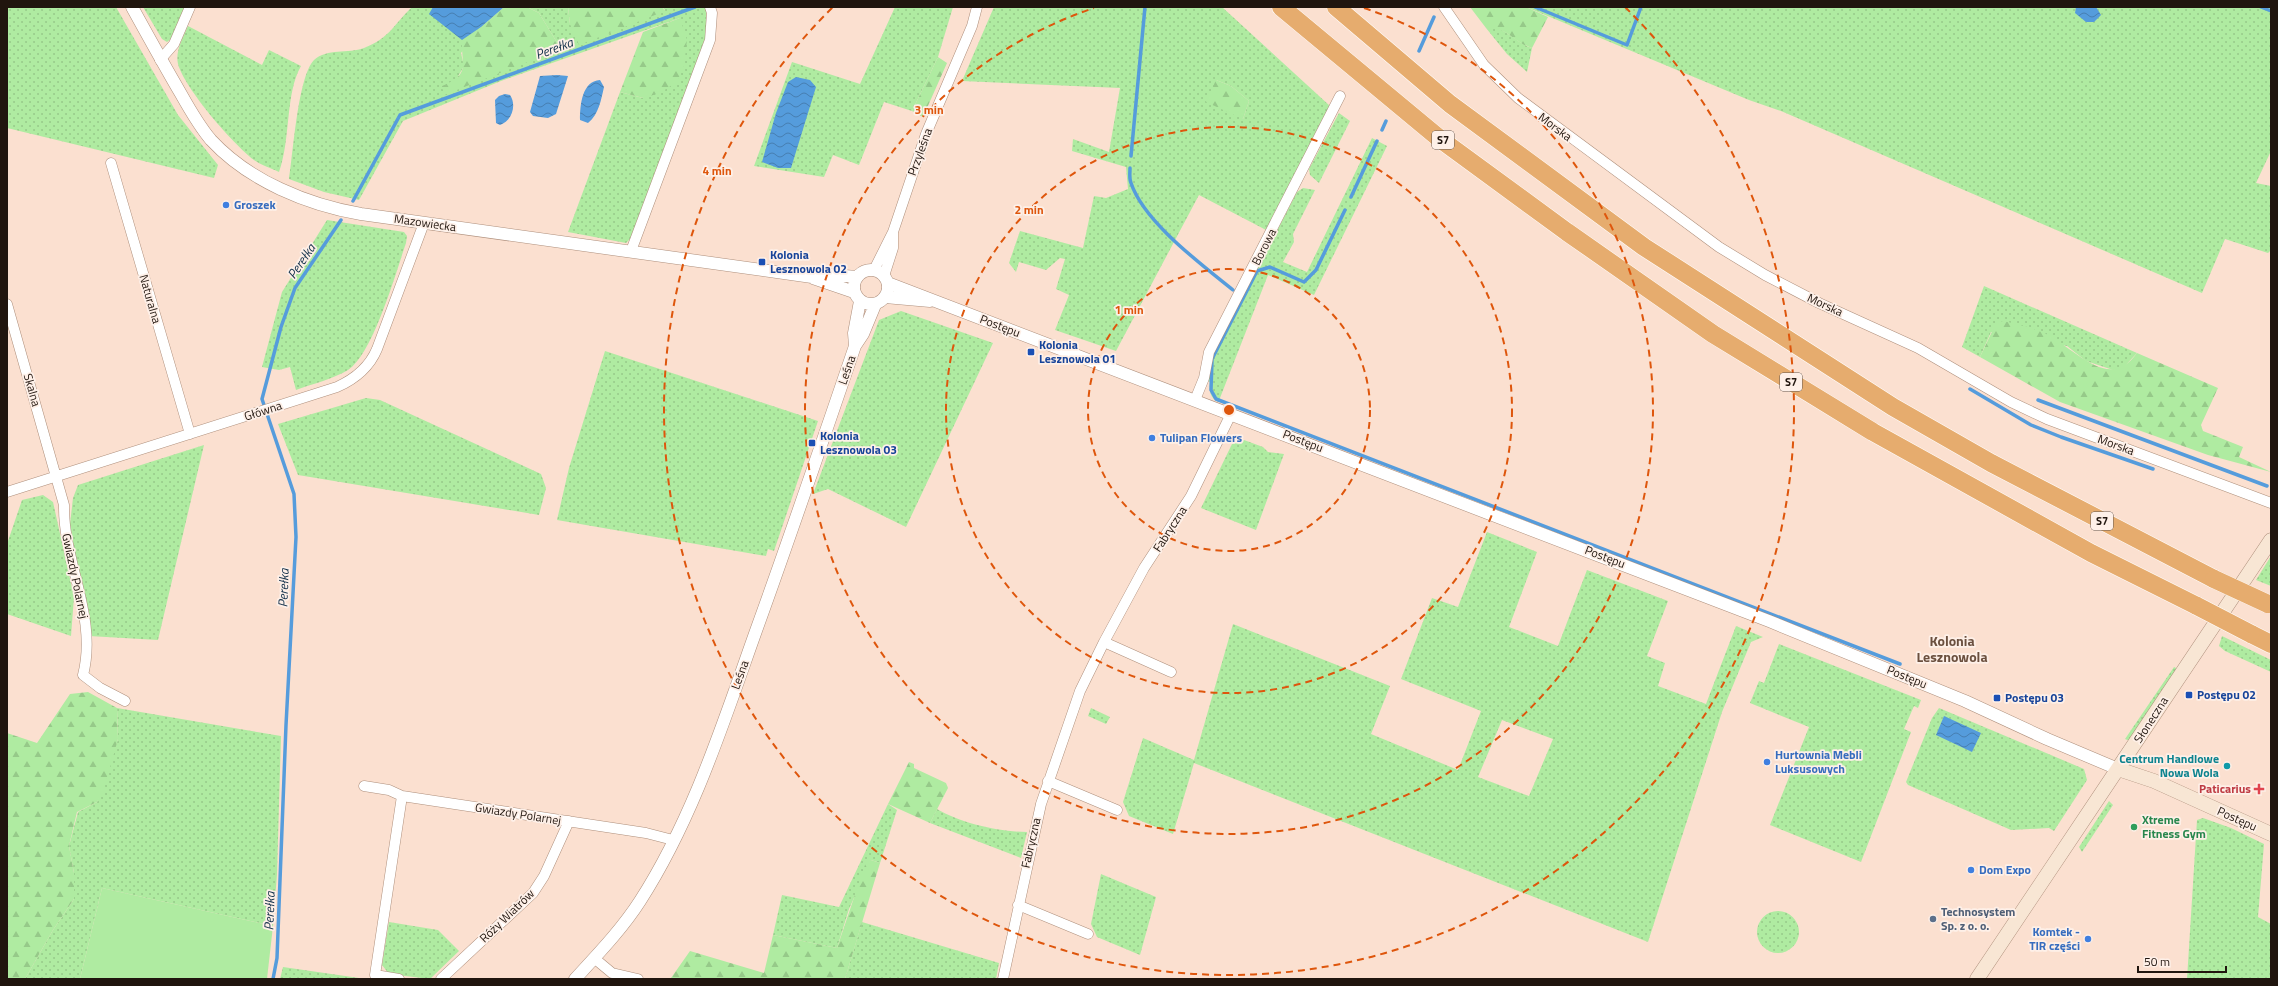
<svg xmlns="http://www.w3.org/2000/svg" width="2278" height="986" font-family="'Titillium Web',sans-serif">
<style>
.grass{fill:url(#grass-dots);fill-rule:evenodd}
.forest{fill:url(#forest-firs)}
.pitch{fill:#afeba1}
.water{fill:url(#water-waves)}
.lines{fill:none;stroke-linecap:round;stroke-linejoin:round}
.stream{stroke:#559cdc;stroke-width:3.5}
.minor-casing{stroke:#ae8f7c;stroke-width:11}
.tertiary-casing{stroke:#ae8f7c;stroke-width:13}
.secondary-casing{stroke:#ae8f7c;stroke-width:15}
.motorway-casing{stroke:#fff;stroke-width:19}
.minor{stroke:#fff;stroke-width:10}
.tertiary{stroke:#fff;stroke-width:12}
.secondary{stroke:#f8e6d4;stroke-width:14}
.motorway{stroke:#e6ac6e;stroke-width:18}
.motorway-bridge-casing{stroke:#fff;stroke-width:19;stroke-linecap:butt}
.motorway-bridge{stroke:#e6ac6e;stroke-width:18}
.ring{fill:none;stroke:#de560c;stroke-width:2;stroke-dasharray:7 5}
.shop-dot{fill:#3f7fe0;stroke:#fef0e8;stroke-width:1.5}
.transit-dot{fill:#1a4fb4;stroke:#fef0e8;stroke-width:1.5}
.culture-dot{fill:#0f9aa8;stroke:#fef0e8;stroke-width:1.5}
.health-dot{fill:#e0444e;stroke:#fef0e8;stroke-width:1.5}
.leisure-dot{fill:#2e9e5b;stroke:#fef0e8;stroke-width:1.5}
.service-dot{fill:#5c6f8a;stroke:#fef0e8;stroke-width:1.5}
.labels{text-anchor:middle;stroke-width:3.5;stroke-linejoin:round;paint-order:stroke}
.shield{fill:#fef0e8;stroke:#63574f;stroke-width:1}
.shield-label{font-size:11px;font-weight:bold;fill:#20150e}
.street-label{font-size:12px;fill:#20150e;stroke:#fef0e8}
.shop-label{font-size:12px;font-weight:bold;fill:#366cbe;stroke:#fef0e8;text-anchor:start}
.transit-label{font-size:12px;font-weight:bold;fill:#164399;stroke:#fef0e8;text-anchor:start}
.culture-label{font-size:12px;font-weight:bold;fill:#0d838f;stroke:#fef0e8;text-anchor:end}
.health-label{font-size:12px;font-weight:bold;fill:#be3a42;stroke:#fef0e8;text-anchor:end}
.leisure-label{font-size:12px;font-weight:bold;fill:#27864d;stroke:#fef0e8;text-anchor:start}
.service-label{font-size:12px;font-weight:bold;fill:#4e5e75;stroke:#fef0e8;text-anchor:start}
.water-label{font-size:13px;font-style:italic;fill:#12304a;stroke:#fef0e8}
.quarter-label{font-size:14px;font-weight:bold;fill:#6b503f;stroke:#fef0e8}
.centre{fill:#de560c;stroke:#fef0e8;stroke-width:2}
.ring-label{font-size:12px;text-anchor:middle;font-weight:bold;fill:#de560c;stroke:#fef0e8;stroke-width:3.5;stroke-linejoin:round;paint-order:stroke}
</style>
<defs>
<pattern id="grass-dots" width="8" height="8" patternUnits="userSpaceOnUse"><rect width="8" height="8" fill="#afeba1"/><path d="M2 2h.1M6 6h.1" fill="none" stroke="#96c989" stroke-width="1.8" stroke-linecap="round"/></pattern>
<pattern id="forest-firs" width="22" height="20" patternUnits="userSpaceOnUse"><rect width="22" height="20" fill="#afeba1"/><path d="M5 1l3.5 6h-7zM16 11l3.5 6h-7z" fill="#96c989"/></pattern>
<pattern id="water-waves" width="16" height="10" patternUnits="userSpaceOnUse"><rect width="16" height="10" fill="#559cdc"/><path d="M0 5q4-4 8 0t8 0" fill="none" stroke="#467eb1"/></pattern>
</defs>
<rect width="100%" height="100%" fill="#fbe0d0"/>
<path class="grass" d="M 7,7 L 116,7 L 178,115 L 218,165 L 214,178 L 7,128 Z
M 143,7 L 185,7 L 171,39 L 167,42 L 162,39 Z
M 412,7 L 504,7 L 481,27 L 461,53 L 464,66 L 456,80 L 561,49 L 539,13 L 527,7 L 568,7 L 570,24 L 665,10 L 662,7 L 706,7 L 707,39 L 631,238 L 626,243 L 568,232 L 620,92 L 643,98 L 680,18 L 501,81 L 403,121 L 359,200 L 324,192 L 289,179 C 293,155 298,76 314,60 C 327,48 348,54 364,48 C 390,38 394,24 412,7 Z
M 895,7 L 953,7 L 938,57 L 912,111 L 884,102 L 859,165 L 833,155 L 824,177 L 754,166 L 792,62 L 860,84 Z
M 994,7 L 1222,7 L 1330,106 L 1268,231 L 1199,195 L 1116,351 L 1055,330 L 1069,295 L 1056,289 L 1065,259 L 1060,258 L 1046,270 L 1019,262 L 1016,272 L 1009,263 L 1020,231 L 1083,248 L 1094,196 L 1106,198 L 1128,189 L 1126,167 L 1072,151 L 1073,139 L 1109,152 L 1120,88 L 962,81 ZM 1216,80 L 1231,86 L 1249,101 L 1243,119 Z
M 1526,7 L 2271,7 L 2271,151 L 2256,183 L 2271,186 L 2271,250 L 2268,253 L 2225,239 L 2202,293 L 1781,111 L 1749,100 Z
M 188,26 L 262,65 L 269,50 L 301,66 C 285,94 291,139 279,172 C 271,168 261,165 254,160 C 233,144 185,89 178,64 C 175,51 183,38 188,26 Z
M 1493,27 C 1509,31 1517,43 1532,48 L 1527,72 L 1507,54 L 1486,28 Z
M 1339,113 L 1350,121 L 1319,183 L 1310,175 L 1309,169 Z
M 1372,138 L 1387,146 L 1314,295 L 1268,275 L 1220,398 L 1219,402 C 1210,399 1209,390 1210,382 L 1208,381 L 1210,360 L 1297,192 L 1303,188 L 1315,190 L 1293,234 L 1294,242 L 1283,262 L 1307,272 Z
M 327,220 L 404,232 L 407,236 L 406,243 C 396,272 373,354 348,370 C 333,379 312,384 296,390 L 290,367 L 279,370 L 262,367 L 282,292 Z
M 1984,286 L 2137,353 L 2123,368 L 2113,370 L 2086,361 L 2067,346 L 1991,332 L 1980,357 L 1962,347 Z
M 901,311 L 993,343 L 906,527 L 828,489 L 813,494 L 879,320 Z
M 605,351 L 818,421 L 774,551 L 768,549 L 766,556 L 557,520 L 569,468 Z
M 366,398 L 380,400 L 541,474 L 546,488 L 539,515 L 298,475 L 278,424 Z
M 1244,440 L 1263,447 L 1268,452 L 1284,454 L 1256,530 L 1201,508 L 1232,444 Z
M 204,445 L 158,640 L 89,636 L 70,524 L 73,498 L 78,485 Z
M 43,495 L 53,502 L 74,597 L 71,636 L 7,614 L 7,544 L 22,500 Z
M 1487,532 L 1537,552 L 1509,627 L 1558,646 L 1587,570 L 1668,601 L 1647,656 L 1665,663 L 1658,686 L 1706,704 L 1736,626 L 1763,637 L 1751,642 L 1722,712 L 1648,942 L 1194,763 L 1173,834 L 1129,816 L 1123,802 L 1143,738 L 1194,760 L 1233,624 L 1390,686 L 1371,734 L 1458,770 L 1481,711 L 1401,679 L 1432,598 L 1458,607 ZM 1502,720 L 1553,739 L 1529,796 L 1478,777 Z
M 2271,556 L 2271,586 L 2256,580 Z
M 2222,636 L 2271,660 L 2271,672 L 2225,651 L 2219,646 Z
M 1779,644 L 1921,700 L 1918,708 L 1914,706 L 1904,729 L 1911,732 L 1861,862 L 1770,825 L 1809,727 L 1750,703 L 1759,681 L 1764,683 Z
M 2174,667 L 2178,669 L 2130,741 L 2125,739 Z
M 117,708 L 281,736 L 277,874 L 273,926 L 102,888 L 80,979 L 25,979 L 53,930 L 74,899 L 74,873 L 69,846 L 78,812 L 97,802 L 118,739 Z
M 1091,708 L 1110,717 L 1106,724 L 1088,716 Z
M 1939,708 L 2084,769 L 2087,780 L 2054,831 L 2049,828 L 2011,830 L 1908,785 L 1906,782 L 1932,718 Z
M 2109,801 L 2113,805 L 2082,852 L 2079,847 Z
M 888,804 L 897,810 L 880,863 L 871,860 L 849,909 L 837,948 L 773,935 L 782,895 L 839,907 Z
M 937,809 C 960,823 1000,832 1027,832 L 1021,858 L 930,823 Z
M 2203,818 L 2231,828 L 2264,844 L 2258,917 L 2271,924 L 2271,979 L 2187,979 L 2197,820 Z
M 1101,874 L 1156,897 L 1140,955 L 1097,937 L 1091,924 Z
M1757 932a21 21 0 1 1 42 0a21 21 0 1 1-42 0Z
M 389,922 L 438,930 L 459,951 L 430,979 L 389,974 L 382,965 Z
M 862,922 L 999,963 L 996,979 L 845,979 Z
M 283,967 L 366,979 L 367,979 L 280,979 Z"/>
<path class="forest" d="M 504,7 L 527,7 L 539,13 L 561,49 L 444,95 L 442,86 C 471,74 461,66 462,40 L 481,27 Z
M 568,7 L 662,7 L 665,11 L 579,45 L 570,24 Z
M 1470,7 L 1526,7 L 1548,17 L 1532,48 C 1513,42 1508,27 1486,28 Z
M 680,18 L 687,40 L 684,65 L 678,81 L 660,93 L 643,98 L 620,92 L 643,32 Z
M 938,57 L 947,63 L 923,117 L 912,111 Z
M 1216,80 L 1231,86 L 1249,101 L 1243,119 L 1206,102 Z
M 2003,321 C 2016,324 2030,327 2042,332 C 2074,346 2108,394 2137,353 L 2218,388 L 2201,425 L 2203,431 L 2243,447 L 2239,457 L 2271,472 L 2208,455 L 2060,402 L 1980,357 L 1996,323 Z
M 88,692 L 117,708 L 118,739 L 104,789 L 97,802 L 77,812 L 69,846 L 74,873 L 74,899 L 53,930 L 25,979 L 7,979 L 7,733 L 37,743 L 70,694 Z
M 909,762 L 914,764 L 914,768 L 946,783 L 948,788 L 930,823 L 888,804 Z
M 871,860 L 880,863 L 845,979 L 671,978 L 690,951 L 764,973 L 773,935 L 837,948 L 866,862 Z"/>
<path class="pitch" d="M 102,888 L 273,926 L 267,979 L 80,979 Z"/>
<path class="water" d="M 433,7 L 504,7 L 481,27 L 462,40 L 429,14 Z
M 2076,7 L 2096,7 L 2101,15 L 2094,22 L 2086,22 L 2075,13 Z
M 557,75 L 568,76 L 556,114 L 548,118 L 533,116 L 530,112 L 540,76 Z
M 796,77 L 810,80 L 816,87 L 791,168 L 778,168 L 762,162 L 776,113 L 788,82 Z
M 600,80 L 604,87 C 601,100 599,114 588,123 L 580,120 C 580,105 582,81 600,80 Z
M 505,94 L 510,95 C 517,105 512,121 500,125 L 496,123 L 495,100 L 499,96 Z
M 1944,716 L 1981,733 L 1972,752 L 1936,735 Z"/>
<g class="lines">
<path class="stream" d="M 1535,7 L 1627,45 L 1641,7
M 2261,7 L 2271,11
M 1419,51 L 1434,17
M 1382,130 L 1386,121
M 1131,156 L 1145,7
M 1130,168 C 1130,173 1129,179 1131,183 C 1144,222 1201,264 1233,290
M 1351,197 L 1377,141
M 353,201 L 400,115 L 695,7
M 1345,210 L 1316,270 L 1304,282 L 1270,267 L 1257,271 L 1212,359 L 1211,390 L 1216,399 L 1900,664
M 1970,389 L 2031,425 L 2061,437 L 2153,469
M 2038,400 L 2267,486
M 273,979 L 277,958 L 286,725 L 296,537 L 294,494 L 262,399 L 281,327 L 295,288 L 341,220"/>
<defs>
<path id="minor" d="M 1444,7 L 1484,65 L 1518,98 L 1719,247 L 1765,275 L 1819,303 L 1918,348 L 2011,402 L 2047,419 L 2271,503
M 160,60 L 174,44 L 190,7
M 111,163 L 190,434
M 631,251 L 710,40 L 712,13 L 710,7
M 874,270 L 893,232 L 926,134 L 972,26 L 977,7
M 884,276 L 893,248 L 893,232
M 7,304 L 64,505 C 63,562 98,617 83,675 L 100,688 L 125,701
M 1195,400 L 1204,378 L 1209,352 L 1340,96
M 7,492 L 337,387 C 355,379 369,368 377,349 L 424,223
M 1104,642 L 1171,672
M 1048,781 L 1117,810
M 364,786 L 389,790 L 402,796 L 646,833 L 673,840
M 1018,905 L 1088,934
M 594,958 L 612,973 L 638,979
M 399,979 L 375,975 L 402,796
M 441,979 L 533,893 L 544,876 L 569,821
M 1003,979 L 1041,804 L 1080,691 L 1104,642 L 1144,568 L 1191,496 L 1231,414"/>
<path id="tertiary" d="M 132,7 C 148,36 164,65 181,94 C 190,110 199,126 211,140 C 249,181 308,205 361,214 L 812,277 L 832,275 L 857,277
M854 287a17 17 0 1 1 34 0a17 17 0 1 1-34 0Z
M 813,278 L 854,292
M 888,283 L 1769,621 L 1965,701 L 2047,739 L 2118,769
M 885,297 L 930,301
M 855,346 L 854,333 L 860,301
M 575,979 C 598,954 622,929 640,901 C 694,817 724,720 757,628 C 791,534 823,440 855,346 L 863,334 L 875,305"/>
<path id="secondary" d="M 2118,769 L 2154,781 L 2271,834
M 1977,979 L 2271,540"/>
<path id="motorway" d="M 1281,7 L 1440,139 L 1567,232 L 1713,334 L 1873,432 L 2091,553 L 2197,606
M 1336,7 L 1450,104 L 1644,247 L 1893,407 L 1991,463 L 2214,579
M 2251,634 L 2271,644"/>
</defs>
<use href="#minor" class="minor-casing"/>
<use href="#tertiary" class="tertiary-casing"/>
<use href="#secondary" class="secondary-casing"/>
<use href="#motorway" class="motorway-casing"/>
<use href="#minor" class="minor"/>
<use href="#tertiary" class="tertiary"/>
<use href="#secondary" class="secondary"/>
<use href="#motorway" class="motorway"/>
<defs>
<path id="motorway-bridge" d="M 2214,579 L 2268,604
M 2197,606 L 2251,634"/>
</defs>
<use href="#motorway-bridge" class="motorway-bridge-casing"/>
<use href="#motorway-bridge" class="motorway-bridge"/>
</g>
<g class="ring">
<circle cx="1229" cy="410" r="141"/>
<circle cx="1229" cy="410" r="283"/>
<path d="M1364 8A424 424 0 1 1 1094 8"/>
<path d="M1625 7A565 565 0 1 1 833 7"/>
</g>
<g class="shop-dot">
<circle cx="226" cy="205" r="4"/>
<circle cx="1152" cy="438" r="4"/>
<circle cx="1767" cy="762" r="4"/>
<circle cx="1971" cy="870" r="4"/>
<circle cx="2088" cy="939" r="4"/>
</g>
<g class="transit-dot">
<rect x="758" y="258" width="8" height="8" rx="2"/>
<rect x="1027" y="348" width="8" height="8" rx="2"/>
<rect x="808" y="439" width="8" height="8" rx="2"/>
<rect x="2185" y="691" width="8" height="8" rx="2"/>
<rect x="1993" y="694" width="8" height="8" rx="2"/>
</g>
<circle class="culture-dot" cx="2227" cy="766" r="4"/>
<path class="health-dot" d="M2257 783h4v4h4v4h-4v4h-4v-4h-4v-4h4z"/>
<circle class="leisure-dot" cx="2134" cy="827" r="4"/>
<circle class="service-dot" cx="1933" cy="919" r="4"/>
<g class="labels">
<g class="shield">
<rect x="1432" y="131" width="22" height="18" rx="3"/>
<rect x="1780" y="373" width="22" height="18" rx="3"/>
<rect x="2091" y="512" width="22" height="18" rx="3"/>
</g>
<g class="shield-label">
<text x="1443" y="144">S7</text>
<text x="1791" y="386">S7</text>
<text x="2102" y="525">S7</text>
</g>
<g class="street-label">
<text transform="translate(1555 127) rotate(37)" y="4">Morska</text>
<text transform="translate(920 152) rotate(-70)" y="4">Przyleśna</text>
<text transform="translate(425 223) rotate(8)" y="4">Mazowiecka</text>
<text transform="translate(1264 247) rotate(-63)" y="4">Borowa</text>
<text transform="translate(150 299) rotate(74)" y="4">Naturalna</text>
<text transform="translate(1825 305) rotate(25)" y="4">Morska</text>
<text transform="translate(1000 326) rotate(21)" y="4">Postępu</text>
<text transform="translate(847 370) rotate(-71)" y="4">Leśna</text>
<text transform="translate(32 390) rotate(74)" y="4">Skalna</text>
<text transform="translate(263 411) rotate(-18)" y="4">Główna</text>
<text transform="translate(1303 441) rotate(21)" y="4">Postępu</text>
<text transform="translate(2116 445) rotate(20)" y="4">Morska</text>
<text transform="translate(1170 529) rotate(-57)" y="4">Fabryczna</text>
<text transform="translate(1605 557) rotate(21)" y="4">Postępu</text>
<text transform="translate(75 576) rotate(78)" y="4">Gwiazdy Polarnej</text>
<text transform="translate(740 675) rotate(-70)" y="4">Leśna</text>
<text transform="translate(1907 677) rotate(22)" y="4">Postępu</text>
<text transform="translate(2151 720) rotate(-57)" y="4">Słoneczna</text>
<text transform="translate(518 814) rotate(9)" y="4">Gwiazdy Polarnej</text>
<text transform="translate(2237 819) rotate(24)" y="4">Postępu</text>
<text transform="translate(1031 843) rotate(-77)" y="4">Fabryczna</text>
<text transform="translate(507 916) rotate(-44)" y="4">Róży Wiatrów</text>
</g>
<g class="shop-label">
<text x="234" y="209">Groszek</text>
<text x="1160" y="442">Tulipan Flowers</text>
<text x="1775" y="759">Hurtownia Mebli<tspan x="1775" dy="14">Luksusowych</tspan></text>
<text x="1979" y="874">Dom Expo</text>
<text x="2080" y="936" text-anchor="end">Komtek -<tspan x="2080" dy="14">TIR części</tspan></text>
</g>
<g class="transit-label">
<text x="770" y="259">Kolonia<tspan x="770" dy="14">Lesznowola 02</tspan></text>
<text x="1039" y="349">Kolonia<tspan x="1039" dy="14">Lesznowola 01</tspan></text>
<text x="820" y="440">Kolonia<tspan x="820" dy="14">Lesznowola 03</tspan></text>
<text x="2197" y="699">Postępu 02</text>
<text x="2005" y="702">Postępu 03</text>
</g>
<g class="culture-label">
<text x="2219" y="763">Centrum Handlowe<tspan x="2219" dy="14">Nowa Wola</tspan></text>
</g>
<g class="health-label">
<text x="2251" y="793">Paticarius</text>
</g>
<g class="leisure-label">
<text x="2142" y="824">Xtreme<tspan x="2142" dy="14">Fitness Gym</tspan></text>
</g>
<g class="service-label">
<text x="1941" y="916">Technosystem<tspan x="1941" dy="14">Sp. z o. o.</tspan></text>
</g>
<g class="water-label">
<text transform="translate(554 48) rotate(-20)" y="5">Perełka</text>
<text transform="translate(301 261) rotate(-56)" y="5">Perełka</text>
<text transform="translate(283 588) rotate(-88)" y="5">Perełka</text>
<text transform="translate(269 911) rotate(-88)" y="5">Perełka</text>
</g>
<g class="quarter-label">
<text x="1952" y="646">Kolonia<tspan x="1952" dy="16">Lesznowola</tspan></text>
</g>
</g>
<circle cx="1229" cy="410" r="6" class="centre"/>
<g class="ring-label">
<text x="929" y="114">3 min</text>
<text x="717" y="175">4 min</text>
<text x="1029" y="214">2 min</text>
<text x="1129" y="314">1 min</text>
</g>
<rect width="2278" height="986" fill="none" stroke="#20150e" stroke-width="16"/>
<path d="M2138 966v6h88v-6" fill="none" stroke="#20150e" stroke-width="2"/>
<text x="2144" y="966" font-size="12" fill="#20150e" stroke="#fef0e8" stroke-width="3" paint-order="stroke">50 m</text>
</svg>
